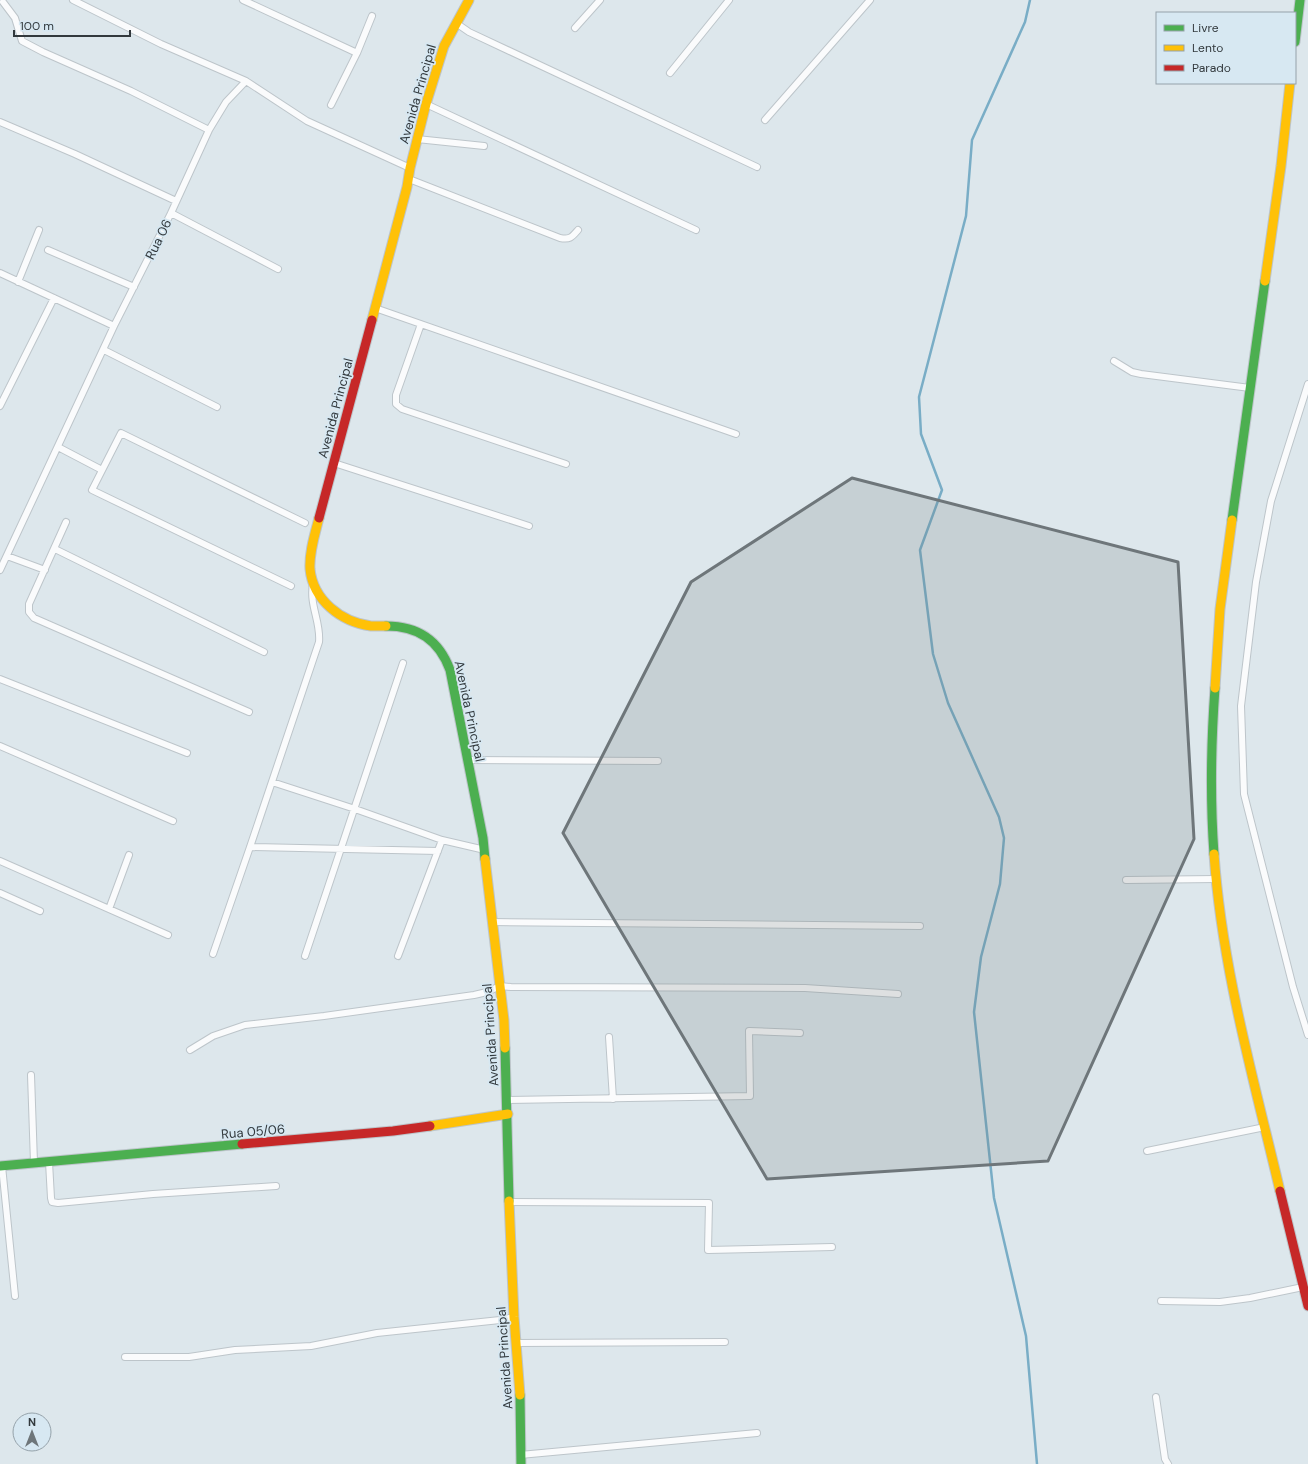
<svg xmlns="http://www.w3.org/2000/svg" width="1308" height="1464" font-family="'DM Sans',sans-serif">
<style>
.lines{fill:none;stroke-linecap:round;stroke-linejoin:round}
.stream{stroke:#79adc6;stroke-width:2.5}
.street-casing{stroke:#bdc5ca;stroke-width:8}
.fast-casing{stroke:#bdc5ca;stroke-width:11}
.slow-casing{stroke:#bdc5ca;stroke-width:11}
.jam-casing{stroke:#bdc5ca;stroke-width:11}
.street{stroke:#fafbfc;stroke-width:6}
.fast{stroke:#4caf50;stroke-width:9}
.slow{stroke:#ffc107;stroke-width:9}
.jam{stroke:#c62828;stroke-width:9}
.marked{fill:#6e767a;fill-opacity:0.2;stroke:#6e767a;stroke-width:3;stroke-linejoin:round}
.labels{text-anchor:middle;stroke-width:3.5;stroke-linejoin:round;paint-order:stroke}
.street-label{font-size:13px;fill:#32393d;stroke:#d7e8f2}
</style>
<rect width="100%" height="100%" fill="#dde7ec"/>
<g class="lines">
<path class="stream" d="M 1030,0 L 1025,22 L 972,140 L 966,216 L 919,397 L 921,434 L 942,490 L 920,550 L 933,654 L 948,703 L 999,817 L 1004,838 L 1000,884 L 981,957 L 974,1012 L 994,1198 L 1026,1336 L 1037,1464"/>
<defs>
<path id="street" d="M 73,0 L 161,44 L 246,81
M 243,0 L 357,53
M 3,2 L 15,18 L 22,41 L 43,52 L 131,91 L 209,130
M 456,23 L 469,32 L 757,167
M 575,28 L 600,0
M 670,73 L 729,0
M 426,104 L 696,230
M 331,105 L 357,53 L 372,16
M 765,120 L 870,0
M 0,122 L 75,154 L 176,201
M 417,139 L 484,146
M 409,179 L 560,238 C 570,240 572,237 578,230
M 171,213 L 278,269
M 48,250 L 134,287
M 0,273 L 114,326
M 18,282 L 39,230
M 375,308 L 736,434
M 421,324 L 396,395 L 396,404 L 402,409 L 566,464
M 104,350 L 217,407
M 1114,361 L 1132,372 L 1141,374 L 1250,388
M 1308,384 L 1271,501 L 1256,582 L 1241,706 L 1244,794 L 1293,987 L 1308,1035
M 0,406 L 54,298
M 58,447 L 102,470
M 334,463 L 529,526
M 66,522 L 29,604 L 29,612 L 34,618 L 249,712
M 55,549 L 264,652
M 7,556 L 45,570
M 0,570 L 114,326 L 171,213 L 209,130 L 226,102 L 246,81 L 307,121 L 410,168
M 291,586 L 92,490 L 121,433 L 305,523
M 0,679 L 187,753
M 0,746 L 173,821
M 468,760 L 658,761
M 272,782 L 355,809 L 442,840 L 485,850
M 250,847 L 438,851
M 0,861 L 168,935
M 1126,880 L 1216,879
M 0,893 L 40,911
M 109,909 L 129,855
M 492,922 L 920,926
M 213,954 L 250,847 L 319,642 C 321,622 309,605 313,584
M 305,956 L 403,663
M 398,956 L 442,840
M 609,1037 L 613,1099
M 190,1050 L 213,1036 L 245,1025 L 324,1016 L 474,995 L 487,992 L 500,986 L 511,987 L 805,988 L 898,994
M 31,1075 L 34,1163
M 508,1100 L 750,1096 L 749,1031 L 800,1033
M 1147,1151 L 1265,1127
M 49,1162 L 51,1198 L 52,1202 L 58,1203 L 153,1194 L 276,1186
M 2,1166 L 15,1296
M 510,1202 L 709,1203 L 708,1250 L 832,1247
M 1161,1301 L 1220,1302 L 1250,1298 L 1303,1287
M 515,1343 L 725,1342
M 125,1357 L 189,1357 L 235,1350 L 311,1346 L 377,1333 L 500,1320 L 514,1317
M 1156,1397 L 1165,1459 L 1168,1464
M 520,1455 L 757,1433"/>
<path id="fast" d="M 1295,42 L 1300,0
M 1232,520 L 1265,281
M 386,626 C 418,626 439,640 450,670 L 483,838 L 485,859
M 1214,854 C 1210,799 1211,743 1215,688
M 505,1048 L 509,1201
M 0,1166 L 242,1144
M 520,1395 L 521,1464"/>
<path id="slow" d="M 1265,281 L 1281,166 L 1290,83
M 372,320 L 407,187 L 410,168 L 426,104 L 444,46 L 469,0
M 319,518 C 315,534 309,552 310,569 C 313,600 341,622 371,626 C 376,626 381,626 386,626
M 1215,688 L 1220,609 L 1232,520
M 1214,854 C 1222,969 1254,1080 1280,1191
M 485,859 L 504,1020 L 505,1048
M 430,1126 L 508,1114
M 509,1201 L 514,1317 L 520,1395"/>
<path id="jam" d="M 319,518 L 372,320
M 242,1144 L 393,1131 L 430,1126
M 1280,1191 L 1308,1306"/>
</defs>
<use href="#street" class="street-casing"/>
<use href="#fast" class="fast-casing"/>
<use href="#slow" class="slow-casing"/>
<use href="#jam" class="jam-casing"/>
<use href="#street" class="street"/>
<use href="#fast" class="fast"/>
<use href="#slow" class="slow"/>
<use href="#jam" class="jam"/>
</g>
<path class="marked" d="M 852,478 L 1178,562 L 1194,839 L 1048,1161 L 767,1179 L 563,833 L 691,582 Z"/>
<g class="labels">
<g class="street-label">
<text transform="translate(417 94) rotate(-74)" y="5">Avenida Principal</text>
<text transform="translate(158 239) rotate(-64)" y="5">Rua 06</text>
<text transform="translate(335 408) rotate(-75)" y="5">Avenida Principal</text>
<text transform="translate(470 711) rotate(78)" y="5">Avenida Principal</text>
<text transform="translate(490 1035) rotate(-94)" y="5">Avenida Principal</text>
<text transform="translate(253 1131) rotate(-5)" y="5">Rua 05/06</text>
<text transform="translate(504 1358) rotate(-94)" y="5">Avenida Principal</text>
</g>
</g>
<rect x="1156" y="12" width="140" height="72" fill="#d7e8f2" stroke="#95a2aa"/>
<rect x="1164" y="25" width="20" height="6" fill="#4caf50" stroke="#95a2aa"/>
<text x="1192" y="32" font-size="12" fill="#32393d">Livre</text>
<rect x="1164" y="45" width="20" height="6" fill="#ffc107" stroke="#95a2aa"/>
<text x="1192" y="52" font-size="12" fill="#32393d">Lento</text>
<rect x="1164" y="65" width="20" height="6" fill="#c62828" stroke="#95a2aa"/>
<text x="1192" y="72" font-size="12" fill="#32393d">Parado</text>
<g transform="translate(32 1432)"><circle r="19" fill="#d7e8f2" stroke="#95a2aa"/>
<path d="M0-3L7 15L0 10L-7 15Z" fill="#6e767a"/>
<text y="-6" font-size="11" font-weight="bold" text-anchor="middle" fill="#32393d">N</text>
</g>
<path d="M14 30v6h116v-6" fill="none" stroke="#32393d" stroke-width="2"/>
<text x="20" y="30" font-size="12" fill="#32393d" stroke="#d7e8f2" stroke-width="3" paint-order="stroke">100 m</text>
</svg>
